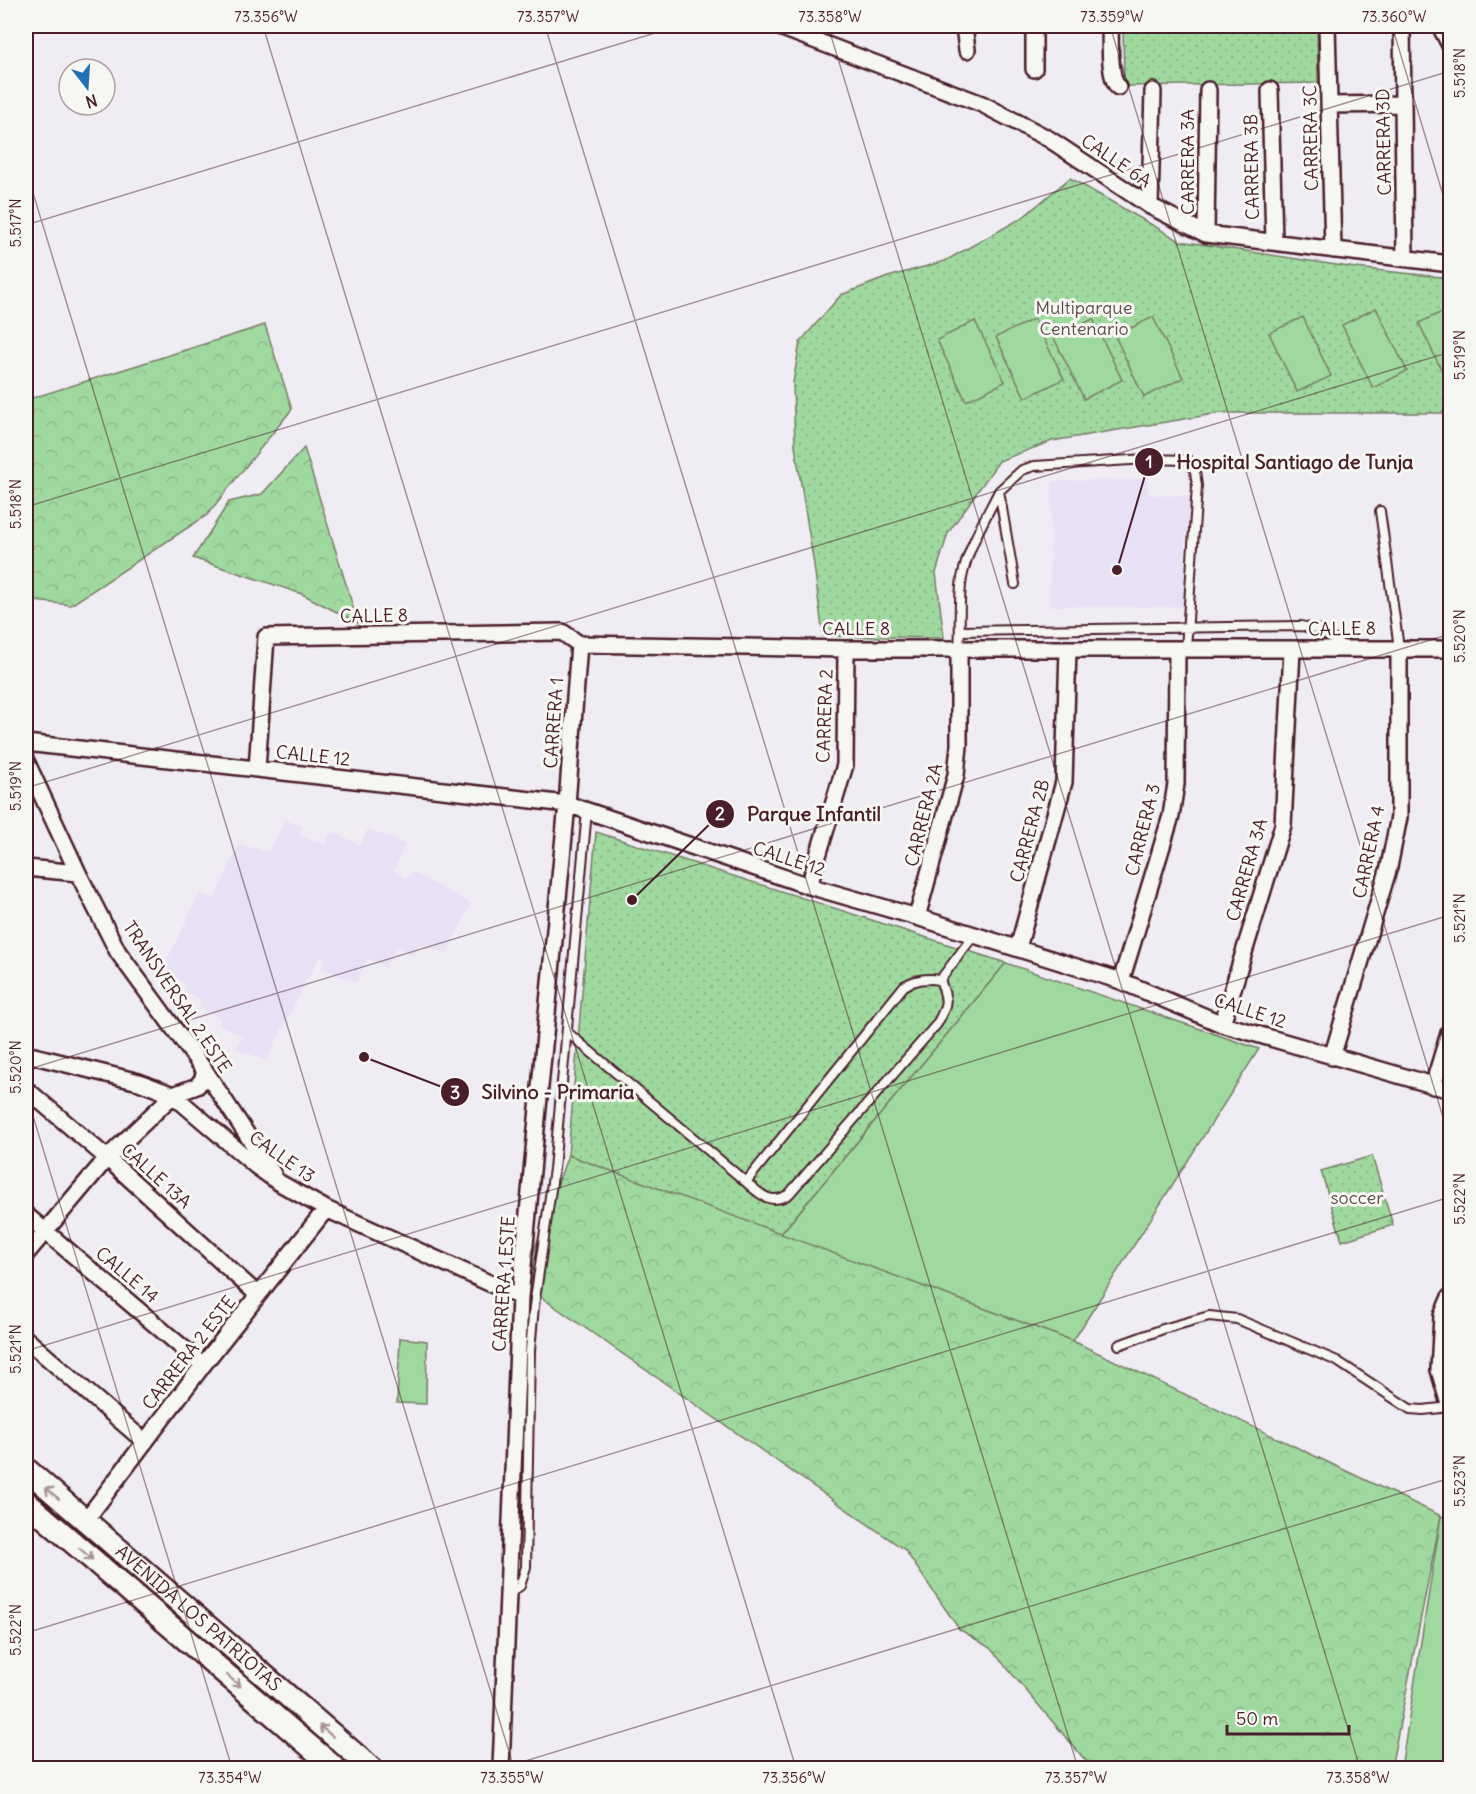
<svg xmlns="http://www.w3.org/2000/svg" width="1476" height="1794" font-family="Delius,sans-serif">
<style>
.built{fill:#e8e0f4}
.grass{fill:url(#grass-dots);stroke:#757c65;stroke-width:1.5}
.forest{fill:url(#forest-crowns);stroke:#757c65;stroke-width:1.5}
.pitch{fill:#a0d99f;stroke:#757c65;stroke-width:1.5}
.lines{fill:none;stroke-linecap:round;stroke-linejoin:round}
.service-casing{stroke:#4a1f2b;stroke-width:12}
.minor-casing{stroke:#4a1f2b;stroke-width:20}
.secondary-casing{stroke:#4a1f2b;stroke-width:26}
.service{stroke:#f6f6f2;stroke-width:8}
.minor{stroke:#f6f6f2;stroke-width:15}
.secondary{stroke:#f6f6f2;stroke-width:21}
.oneway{stroke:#a99598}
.ticks{fill:none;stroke:#4a1f2b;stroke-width:1.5;stroke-opacity:0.45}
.labels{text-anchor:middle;stroke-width:6;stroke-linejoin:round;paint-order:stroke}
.street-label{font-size:18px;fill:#4a1f2b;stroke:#f6f6f2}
.park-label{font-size:18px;fill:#604e48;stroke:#f6f6f2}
.leader{fill:none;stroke:#4a1f2b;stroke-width:2}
.callout-dot{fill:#4a1f2b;stroke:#f6f6f2;stroke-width:2}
.mark-label{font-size:18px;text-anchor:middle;font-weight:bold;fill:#fff}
.callout-label{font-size:20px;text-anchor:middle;font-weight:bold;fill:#4a1f2b;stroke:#f6f6f2;stroke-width:6;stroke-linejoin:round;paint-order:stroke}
.neatline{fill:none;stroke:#4a1f2b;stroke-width:2}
.ticks-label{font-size:15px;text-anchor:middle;fill:#4a1f2b}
</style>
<defs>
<pattern id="grass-dots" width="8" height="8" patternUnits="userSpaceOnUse" patternTransform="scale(1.5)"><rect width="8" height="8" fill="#a0d99f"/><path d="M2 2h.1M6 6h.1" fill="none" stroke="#8bba89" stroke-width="1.8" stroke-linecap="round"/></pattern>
<pattern id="forest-crowns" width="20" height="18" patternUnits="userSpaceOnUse" patternTransform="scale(1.5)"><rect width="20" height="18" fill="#a0d99f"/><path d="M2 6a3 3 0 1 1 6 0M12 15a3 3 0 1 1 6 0" fill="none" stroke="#8bba89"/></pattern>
</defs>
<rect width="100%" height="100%" fill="#f0ecf3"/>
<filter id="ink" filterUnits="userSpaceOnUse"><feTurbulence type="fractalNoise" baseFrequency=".0167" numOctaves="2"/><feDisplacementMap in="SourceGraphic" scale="12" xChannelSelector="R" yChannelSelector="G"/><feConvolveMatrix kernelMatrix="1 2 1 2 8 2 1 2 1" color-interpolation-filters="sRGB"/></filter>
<g filter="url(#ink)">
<path class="built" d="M 1147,479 L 1149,495 L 1197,496 L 1190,534 L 1185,533 L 1184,607 L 1049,606 L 1052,481 Z
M 285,820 L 302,826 L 300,836 L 325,844 L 332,831 L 360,845 L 368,829 L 405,844 L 394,870 L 406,879 L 413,872 L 471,904 L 447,954 L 418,944 L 415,956 L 397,947 L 386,968 L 368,958 L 356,982 L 322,969 L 325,959 L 319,957 L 266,1061 L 235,1048 L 242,1036 L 220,1025 L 221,1018 L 199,1008 L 201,1000 L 184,992 L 186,985 L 174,977 L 165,969 L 165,964 L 200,894 L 215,898 L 239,844 L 268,852 Z"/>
<path class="grass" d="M 1123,28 L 1317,28 L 1318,83 L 1124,86 Z
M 1070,178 L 1180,241 L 1356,268 L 1450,278 L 1450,413 L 1220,413 L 1052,441 L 999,461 L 948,533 L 936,573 L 944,638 L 823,636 L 814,565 L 795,446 L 793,383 L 800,342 L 841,295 L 888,277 L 945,261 L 1022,218 Z
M 596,832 L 1006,963 L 781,1234 L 568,1155 Z
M 1372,1156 L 1393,1225 L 1342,1241 L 1321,1171 Z"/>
<path class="forest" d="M 265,325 L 292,409 L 207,515 L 71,605 L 26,600 L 26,400 Z
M 304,448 L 358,623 L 302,594 L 193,558 L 229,502 L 262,494 Z
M 568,1155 L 1073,1341 L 1441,1516 L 1391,1768 L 1092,1768 L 990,1648 L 959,1629 L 905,1550 L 522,1284 Z"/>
<path class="pitch" d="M 1376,308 L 1407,371 L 1373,388 L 1342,325 Z
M 1450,308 L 1450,388 L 1419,323 Z
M 1153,317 L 1183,378 L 1144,397 L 1115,336 Z
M 1303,317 L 1331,376 L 1297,392 L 1269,333 Z
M 1034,319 L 1064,379 L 1025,398 L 996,337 Z
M 1093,319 L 1122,380 L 1084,399 L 1054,338 Z
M 975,321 L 1005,382 L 966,401 L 937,340 Z
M 1006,963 L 1259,1049 L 1073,1341 L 781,1234 Z
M 400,1338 L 427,1341 L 426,1404 L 397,1403 Z
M 1441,1516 L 1450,1519 L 1450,1768 L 1401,1768 Z"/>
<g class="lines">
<defs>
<path id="service" d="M 1380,511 L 1399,648
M 1015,584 L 999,491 L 1022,470 L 1034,466 L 1147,459 L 1188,460 L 1195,471 L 1197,486 L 1186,649
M 960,631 L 1301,626 L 1320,630 L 1343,646
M 959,649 C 961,626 958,601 962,578 C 968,547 985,519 999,491
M 567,1032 L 746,1182 L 904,986 C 916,979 926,978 940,980 L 974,935
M 746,1182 C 760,1194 771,1206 789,1194 L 937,1024 C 948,1004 948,1000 940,980
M 1119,1345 L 1163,1329 L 1209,1316 L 1237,1319 L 1337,1361 L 1410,1409 L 1423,1410 L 1450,1407
M 509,1594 L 520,1586 L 526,1567 L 530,1351 L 534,1306 L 554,1169 L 587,811"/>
<path id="minor" d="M 777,26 L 982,104 L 1049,139 L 1150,206 L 1206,234 L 1450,264
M 964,26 L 967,50
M 1034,26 L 1034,69
M 1110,26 C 1111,41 1108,76 1118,87
M 1327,26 L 1333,250
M 1402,26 L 1405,259
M 1440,26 L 1450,45
M 1270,90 L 1274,242
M 1329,105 L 1403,104
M 1150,206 L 1153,91
M 1206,234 L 1208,90
M 26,743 L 567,804 L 809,886 L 917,917 L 1121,981 L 1222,1024 L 1450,1090
M 26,761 L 78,873 L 118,952 L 205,1071 L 273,1174
M 257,769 L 266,637 L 562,632 L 579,644 L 846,649 L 1450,649
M 26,868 L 78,873
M 809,886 L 845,765 L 846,649
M 917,917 L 956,775 L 959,746 L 959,649
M 1018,948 L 1064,782 L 1068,649
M 1121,981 L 1171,816 L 1176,784 L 1177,650
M 1222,1024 L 1283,825 L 1292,650
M 26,1054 L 139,1082 L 173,1095 L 256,1166 L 278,1182 L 326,1209 L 520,1297
M 1332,1057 L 1389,867 L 1399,817 L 1399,648
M 1433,1086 L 1450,1030
M 26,1089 L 107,1158 L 258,1295
M 26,1215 L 203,1365
M 26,1254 L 107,1158 L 173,1095 L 197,1086 L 202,1080 L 205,1071
M 1450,1297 L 1442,1316 L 1439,1370 L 1450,1408
M 26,1339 L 145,1442
M 85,1521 L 203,1365 L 326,1209
M 501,1768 L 520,1297 L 567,804 L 579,644"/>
<g id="secondary">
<path id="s1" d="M 26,1469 L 371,1768"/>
<path d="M 26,1502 L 335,1768"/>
</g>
</defs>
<use href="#service" class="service-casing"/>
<use href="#minor" class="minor-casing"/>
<use href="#secondary" class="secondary-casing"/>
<use href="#service" class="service"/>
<use href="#minor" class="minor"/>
<use href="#secondary" class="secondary"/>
</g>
<defs><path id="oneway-shaft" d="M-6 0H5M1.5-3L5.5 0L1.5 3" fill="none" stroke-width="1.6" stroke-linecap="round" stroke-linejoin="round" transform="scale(1.5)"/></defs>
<g class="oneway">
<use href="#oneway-shaft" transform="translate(52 1493) rotate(-139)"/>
<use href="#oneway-shaft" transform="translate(86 1554) rotate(41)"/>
<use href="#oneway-shaft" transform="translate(234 1681) rotate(41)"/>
<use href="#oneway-shaft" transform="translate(326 1731) rotate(-140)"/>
</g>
</g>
<path class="ticks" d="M 263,26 L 796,1768M 545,26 L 1078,1768M 828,26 L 1360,1768M 1110,26 L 1450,1140M 1392,26 L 1450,218M 26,170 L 514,1768M 26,225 L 678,26M 26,507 L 1450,71M 26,788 L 1450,352M 26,1070 L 1450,634M 26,1093 L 232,1768M 26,1351 L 1450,915M 26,1633 L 1450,1197M 502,1768 L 1450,1478M 1423,1768 L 1450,1760"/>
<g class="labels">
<g class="street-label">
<text transform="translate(1311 138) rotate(-91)" y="6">CARRERA 3C</text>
<text transform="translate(1384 142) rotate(-91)" y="6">CARRERA 3D</text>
<text transform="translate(1116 161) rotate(34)" y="6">CALLE 6A</text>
<text transform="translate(1188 162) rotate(-90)" y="6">CARRERA 3A</text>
<text transform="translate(1252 167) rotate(-91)" y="6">CARRERA 3B</text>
<text transform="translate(374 616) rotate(-1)" y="6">CALLE 8</text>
<text x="856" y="635">CALLE 8</text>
<text transform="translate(1342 629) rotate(-1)" y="6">CALLE 8</text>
<text transform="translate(825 716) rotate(-88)" y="6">CARRERA 2</text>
<text transform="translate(554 723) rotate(-86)" y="6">CARRERA 1</text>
<text transform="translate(313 756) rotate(6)" y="6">CALLE 12</text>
<text transform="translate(924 815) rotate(-76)" y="6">CARRERA 2A</text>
<text transform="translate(1143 830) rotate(-76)" y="6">CARRERA 3</text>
<text transform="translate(1030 831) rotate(-75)" y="6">CARRERA 2B</text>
<text transform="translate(1369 852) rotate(-78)" y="6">CARRERA 4</text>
<text transform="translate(789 859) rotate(18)" y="6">CALLE 12</text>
<text transform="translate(1247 870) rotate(-74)" y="6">CARRERA 3A</text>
<text transform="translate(177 997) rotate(56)" y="6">TRANSVERSAL 2 ESTE</text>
<text transform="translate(1250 1011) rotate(18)" y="6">CALLE 12</text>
<text transform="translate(282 1157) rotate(35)" y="6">CALLE 13</text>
<text transform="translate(156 1176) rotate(42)" y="6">CALLE 13A</text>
<text transform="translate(127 1275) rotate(40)" y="6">CALLE 14</text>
<text transform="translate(504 1284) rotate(-86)" y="6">CARRERA 1 ESTE</text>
<text transform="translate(189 1353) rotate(-52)" y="6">CARRERA 2 ESTE</text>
<text dy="6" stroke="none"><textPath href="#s1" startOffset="228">AVENIDA LOS PATRIOTAS</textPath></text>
</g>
<g class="park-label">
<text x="1084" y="314">Multiparque<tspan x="1084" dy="21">Centenario</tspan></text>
<text x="1357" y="1204">soccer</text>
</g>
</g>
<path class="leader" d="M1117 570L1149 462M632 900L720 814M364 1057L455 1092"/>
<g class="callout-dot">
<circle cx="1117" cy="570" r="6"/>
<circle cx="632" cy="900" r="6"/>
<circle cx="364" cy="1057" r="6"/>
<circle cx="1149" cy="462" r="15"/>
<circle cx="720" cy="814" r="15"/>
<circle cx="455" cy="1092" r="15"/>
</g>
<g class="mark-label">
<text x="1149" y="468">1</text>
<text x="720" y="820">2</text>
<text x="455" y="1099">3</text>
</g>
<g class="callout-label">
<text x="1295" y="469">Hospital Santiago de Tunja</text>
<text x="814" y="821">Parque Infantil</text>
<text x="558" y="1099">Silvino - Primaria</text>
</g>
<rect width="1476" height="1794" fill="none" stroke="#f6f6f2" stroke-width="66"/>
<g transform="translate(87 87) rotate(163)"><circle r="28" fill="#f6f6f2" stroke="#b1a0a2" stroke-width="1.5"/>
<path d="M0-4.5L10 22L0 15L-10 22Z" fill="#1f6fb2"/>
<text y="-9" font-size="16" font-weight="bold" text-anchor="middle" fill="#4a1f2b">N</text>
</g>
<path d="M1227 1725v9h122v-9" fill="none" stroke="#4a1f2b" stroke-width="3"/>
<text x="1236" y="1725" font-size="18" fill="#4a1f2b" stroke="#f6f6f2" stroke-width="4.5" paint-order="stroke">50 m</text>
<rect x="33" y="33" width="1410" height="1728" class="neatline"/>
<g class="ticks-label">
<text x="266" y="22">73.356°W</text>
<text x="548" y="22">73.357°W</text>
<text x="830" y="22">73.358°W</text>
<text x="1112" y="22">73.359°W</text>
<text x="1394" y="22">73.360°W</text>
<text transform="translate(1460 73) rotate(-90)" y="5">5.518°N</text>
<text transform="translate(16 223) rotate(-90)" y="5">5.517°N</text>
<text transform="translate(1460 355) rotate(-90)" y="5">5.519°N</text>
<text transform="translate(16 504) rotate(-90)" y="5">5.518°N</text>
<text transform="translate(1460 636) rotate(-90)" y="5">5.520°N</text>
<text transform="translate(16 786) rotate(-90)" y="5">5.519°N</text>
<text transform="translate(1460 918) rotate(-90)" y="5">5.521°N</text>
<text transform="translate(16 1067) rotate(-90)" y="5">5.520°N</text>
<text transform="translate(1460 1199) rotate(-90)" y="5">5.522°N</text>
<text transform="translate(16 1349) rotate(-90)" y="5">5.521°N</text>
<text transform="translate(1460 1481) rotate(-90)" y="5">5.523°N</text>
<text transform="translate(16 1630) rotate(-90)" y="5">5.522°N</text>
<text x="230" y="1783">73.354°W</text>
<text x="512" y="1783">73.355°W</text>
<text x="794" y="1783">73.356°W</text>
<text x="1076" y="1783">73.357°W</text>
<text x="1358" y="1783">73.358°W</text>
</g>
</svg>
